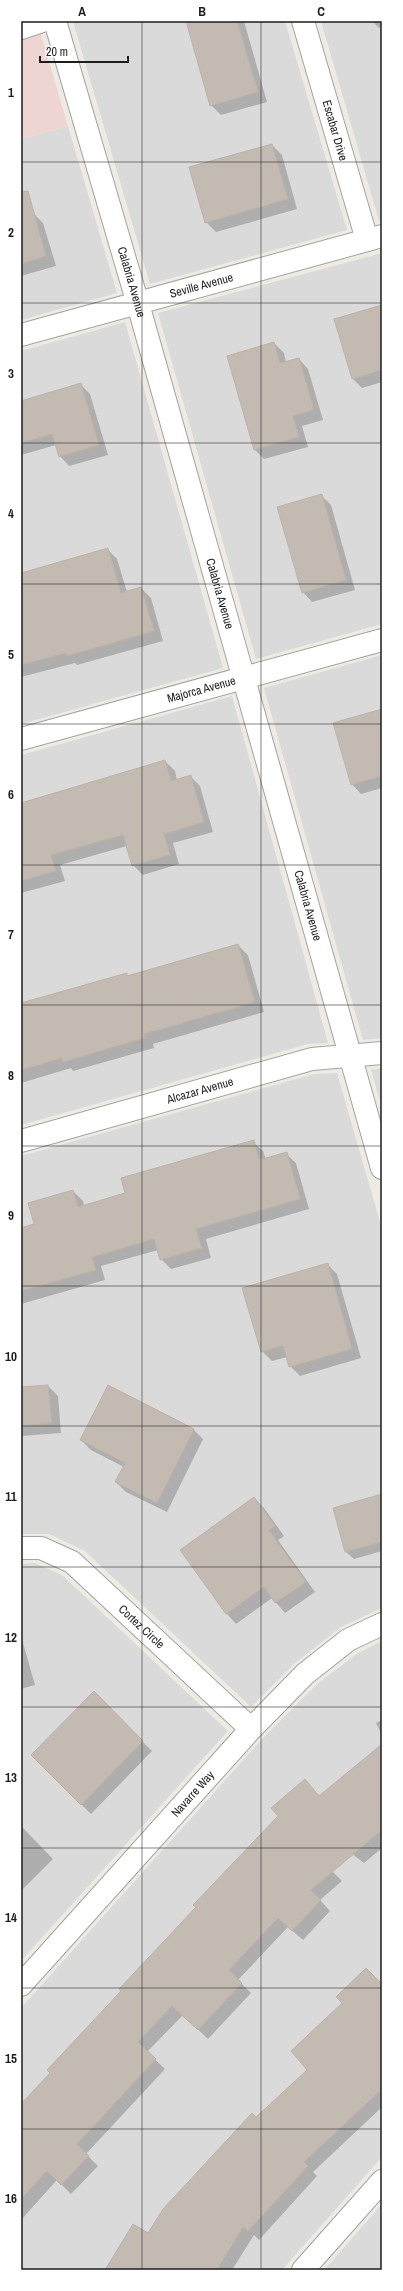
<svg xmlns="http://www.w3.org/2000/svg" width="403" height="2291" font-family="'Archivo Narrow',sans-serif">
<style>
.residential{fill:#dbdada}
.commercial{fill:#efd5d2}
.shadow{fill:#0003}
.building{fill:#c3bab2;stroke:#bfb2a5}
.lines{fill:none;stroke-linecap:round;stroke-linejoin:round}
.minor-casing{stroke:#a4a4a4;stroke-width:24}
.minor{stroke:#fff;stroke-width:22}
.grid{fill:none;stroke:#1d1d1d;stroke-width:1;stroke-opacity:0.55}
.labels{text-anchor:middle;stroke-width:3;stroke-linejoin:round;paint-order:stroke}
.street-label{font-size:12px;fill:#1d1d1d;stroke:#fff}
.neatline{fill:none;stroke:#1d1d1d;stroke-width:1.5}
.grid-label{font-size:13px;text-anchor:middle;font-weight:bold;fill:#1d1d1d}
</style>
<rect width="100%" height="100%" fill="#eeebe3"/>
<path class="residential" d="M 73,21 L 285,21 L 347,230 L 150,284 Z
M 321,21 L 382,21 L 382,221 L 379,221 Z
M 68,126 L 117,293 L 21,320 L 21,139 Z
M 382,253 L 382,624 L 256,659 L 158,313 Z
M 125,322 L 223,668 L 21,724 L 21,351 Z
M 382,655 L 382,1038 L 363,1040 L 264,688 Z
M 232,696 L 328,1043 L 308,1044 L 21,1125 L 21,755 Z
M 382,1068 L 382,1107 L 371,1070 Z
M 337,1073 L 382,1229 L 382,1608 L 341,1627 L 295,1663 L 251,1707 L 85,1551 L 49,1534 L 21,1534 L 21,1156 L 314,1074 Z
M 35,1563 L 62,1575 L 228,1731 L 21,1961 L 21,1564 Z
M 382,1641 L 382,2157 L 282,2270 L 21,2270 L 21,2008 L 262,1739 L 317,1684 L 358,1653 Z
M 382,2204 L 382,2270 L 324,2270 Z"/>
<path class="commercial" d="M 21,21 L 37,21 L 68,126 L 21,139 Z"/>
<path class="shadow" d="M 187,21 L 244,21 L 267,102 L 221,115 L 211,105 Z
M 372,21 L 382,21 L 382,27 L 379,28 Z
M 272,145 L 282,155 L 297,209 L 216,232 L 206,222 Z
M 33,213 L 43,223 L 56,266 L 21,276 L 21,217 Z
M 382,306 L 382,382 L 362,388 L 352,378 Z
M 274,343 L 284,353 L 286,363 L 299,359 L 308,369 L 323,420 L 302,426 L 308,447 L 264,459 L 255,450 Z
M 81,385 L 90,394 L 108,455 L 69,466 L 60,456 L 56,445 L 21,455 L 21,401 Z
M 321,495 L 331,505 L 355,590 L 312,602 L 303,592 Z
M 108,550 L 117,559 L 127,592 L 141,588 L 151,598 L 163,641 L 77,665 L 75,663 L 21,677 L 21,593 Z
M 382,710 L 382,788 L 361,794 L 352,784 Z
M 165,761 L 175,771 L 177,780 L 190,776 L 200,786 L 213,832 L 173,843 L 179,864 L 143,875 L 133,865 L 127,846 L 60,865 L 65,881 L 21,893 L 21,803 Z
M 238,945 L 248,955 L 264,1012 L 153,1044 L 154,1048 L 73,1071 L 71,1068 L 21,1083 L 21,1002 L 22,1004 L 126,974 L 129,977 Z
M 253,1142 L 263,1151 L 266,1160 L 286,1154 L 296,1163 L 309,1209 L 206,1239 L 211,1258 L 171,1269 L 161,1259 L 158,1250 L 101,1266 L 105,1280 L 21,1304 L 21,1229 L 35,1225 L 73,1191 L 83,1201 L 84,1206 L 126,1194 Z
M 327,1264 L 337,1274 L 361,1358 L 300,1376 L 290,1366 L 287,1357 L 272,1361 L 262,1351 Z
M 48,1386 L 58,1396 L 61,1433 L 21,1436 L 21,1388 Z
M 194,1430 L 203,1439 L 167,1512 L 126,1492 L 116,1482 L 124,1467 L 91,1450 L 81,1440 Z
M 382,1495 L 382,1551 L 354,1559 L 346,1552 L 334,1509 Z
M 254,1498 L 264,1508 L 284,1536 L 278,1540 L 315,1592 L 285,1613 L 272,1598 L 236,1624 L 227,1614 L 181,1550 Z
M 21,1636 L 35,1685 L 21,1689 Z
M 94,1693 L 152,1751 L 91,1814 L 32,1755 Z
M 382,1720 L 382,1735 L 376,1723 Z
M 382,1745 L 382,1848 L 364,1863 L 347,1850 L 330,1869 L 342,1881 L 320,1900 L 330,1911 L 303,1940 L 288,1927 L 238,1980 L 251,1993 L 208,2039 L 183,2015 L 147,2052 L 165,2069 L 86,2154 L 98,2166 L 71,2194 L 57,2180 L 21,2220 L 21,2106 L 279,1816 L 305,1781 L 320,1797 Z
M 21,1826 L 53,1859 L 21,1891 Z
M 382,1982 L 382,2107 L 313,2172 L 317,2176 L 259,2240 L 254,2235 L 232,2270 L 106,2270 L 149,2235 L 256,2119 L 309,2070 Z"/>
<path class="building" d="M 186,21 L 237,21 L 258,92 L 210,106 Z
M 272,144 L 288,199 L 205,223 L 189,167 Z
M 28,191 L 46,256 L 21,264 L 21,192 Z
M 382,305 L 382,370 L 352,379 L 334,319 Z
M 274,342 L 280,363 L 299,358 L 314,410 L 293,416 L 299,437 L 254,450 L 227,356 Z
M 81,383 L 99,445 L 59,457 L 52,434 L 21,443 L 21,401 Z
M 322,494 L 346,580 L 302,593 L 277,507 Z
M 108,548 L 121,593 L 141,587 L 154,631 L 67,656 L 66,653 L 21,665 L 21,573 Z
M 382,709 L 382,776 L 351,785 L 333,723 Z
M 165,760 L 171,781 L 191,775 L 204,822 L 164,834 L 170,855 L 132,866 L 123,835 L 51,855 L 56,871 L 21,881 L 21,803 Z
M 238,944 L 255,1002 L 144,1034 L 145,1038 L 63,1062 L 62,1058 L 21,1070 L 21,1003 L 127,973 L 127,976 Z
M 254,1140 L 259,1160 L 287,1152 L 300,1199 L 196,1229 L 202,1248 L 160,1260 L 154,1239 L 92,1257 L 96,1270 L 21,1291 L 21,1228 L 34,1224 L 28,1203 L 73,1190 L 78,1207 L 125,1193 L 121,1178 Z
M 328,1263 L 352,1349 L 289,1367 L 283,1346 L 261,1352 L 242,1288 Z
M 48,1385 L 52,1423 L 21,1426 L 21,1387 Z
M 108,1385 L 194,1429 L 157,1503 L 115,1482 L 125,1463 L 80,1440 Z
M 382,1494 L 382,1542 L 345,1552 L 333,1508 Z
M 254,1497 L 275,1526 L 269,1530 L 306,1582 L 275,1603 L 264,1587 L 226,1614 L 180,1550 Z
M 94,1691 L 143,1741 L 81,1805 L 31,1755 Z
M 382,1744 L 382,1830 L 311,1890 L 321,1900 L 292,1931 L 278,1918 L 229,1970 L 242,1983 L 198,2030 L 172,2006 L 138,2042 L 156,2059 L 77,2144 L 89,2156 L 61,2185 L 47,2171 L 21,2199 L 21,2104 L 50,2073 L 47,2070 L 121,1991 L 119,1989 L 196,1907 L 193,1905 L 278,1816 L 271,1808 L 305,1779 L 319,1796 Z
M 366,1968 L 382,1984 L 382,2089 L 304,2162 L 308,2166 L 248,2231 L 243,2227 L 217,2270 L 105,2270 L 133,2224 L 148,2233 L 163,2209 L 252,2113 L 256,2117 L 307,2070 L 291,2051 L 342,2003 L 336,1997 Z"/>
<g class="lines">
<defs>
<g id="minor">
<path id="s1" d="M 55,21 L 138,304 L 382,1168"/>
<path id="s2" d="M 303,21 L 367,240"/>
<path d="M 21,28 L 42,21"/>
<path id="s3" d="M 21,335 L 382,236"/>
<path id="s4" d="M 21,739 L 382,640"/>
<path id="s5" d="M 21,1141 L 312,1059 L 382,1053"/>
<path id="s6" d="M 21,1548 L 41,1548 L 72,1562 L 251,1729"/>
<path id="s7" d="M 21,1985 L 251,1729 L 305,1674 L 348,1640 L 382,1624"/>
<path d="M 303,2270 L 382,2181"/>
</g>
</defs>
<use href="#minor" class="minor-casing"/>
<use href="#minor" class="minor"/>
</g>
<path class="grid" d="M 142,21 L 142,2270M 261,21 L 261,2270M 21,162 L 382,162M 21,303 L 382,303M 21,443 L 382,443M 21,584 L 382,584M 21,724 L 382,724M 21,865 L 382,865M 21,1005 L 382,1005M 21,1146 L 382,1146M 21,1286 L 382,1286M 21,1426 L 382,1426M 21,1567 L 382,1567M 21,1707 L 382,1707M 21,1848 L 382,1848M 21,1988 L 382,1988M 21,2129 L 382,2129"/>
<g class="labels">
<g class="street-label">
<text dy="4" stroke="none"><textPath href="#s2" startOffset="114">Escabar Drive</textPath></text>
<text dy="4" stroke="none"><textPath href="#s1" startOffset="272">Calabria Avenue</textPath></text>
<text dy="4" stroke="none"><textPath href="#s3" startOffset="187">Seville Avenue</textPath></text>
<text dy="4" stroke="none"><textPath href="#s1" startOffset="596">Calabria Avenue</textPath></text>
<text dy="4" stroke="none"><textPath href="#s4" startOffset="187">Majorca Avenue</textPath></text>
<text dy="4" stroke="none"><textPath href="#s1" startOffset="920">Calabria Avenue</textPath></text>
<text dy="4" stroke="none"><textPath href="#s5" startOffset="186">Alcazar Avenue</textPath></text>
<text dy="4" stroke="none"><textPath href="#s6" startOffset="149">Cortez Circle</textPath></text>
<text dy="4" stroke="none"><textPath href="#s7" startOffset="257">Navarre Way</textPath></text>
</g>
</g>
<rect width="403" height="2291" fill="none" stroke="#ffffff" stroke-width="44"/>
<path d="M40 56v6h88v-6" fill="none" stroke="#1d1d1d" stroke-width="2"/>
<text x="46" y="56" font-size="12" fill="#1d1d1d" stroke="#ffffff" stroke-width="3" paint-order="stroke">20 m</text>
<rect x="22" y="22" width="359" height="2247" class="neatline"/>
<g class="grid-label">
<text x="82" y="16">A</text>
<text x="202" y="16">B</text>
<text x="321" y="16">C</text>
<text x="11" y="97">1</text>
<text x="11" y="237">2</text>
<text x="11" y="378">3</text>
<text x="11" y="518">4</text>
<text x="11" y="659">5</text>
<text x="11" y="799">6</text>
<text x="11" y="939">7</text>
<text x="11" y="1080">8</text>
<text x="11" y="1220">9</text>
<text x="11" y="1361">10</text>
<text x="11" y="1501">11</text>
<text x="11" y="1642">12</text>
<text x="11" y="1782">13</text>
<text x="11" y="1922">14</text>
<text x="11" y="2063">15</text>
<text x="11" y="2203">16</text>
</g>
</svg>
